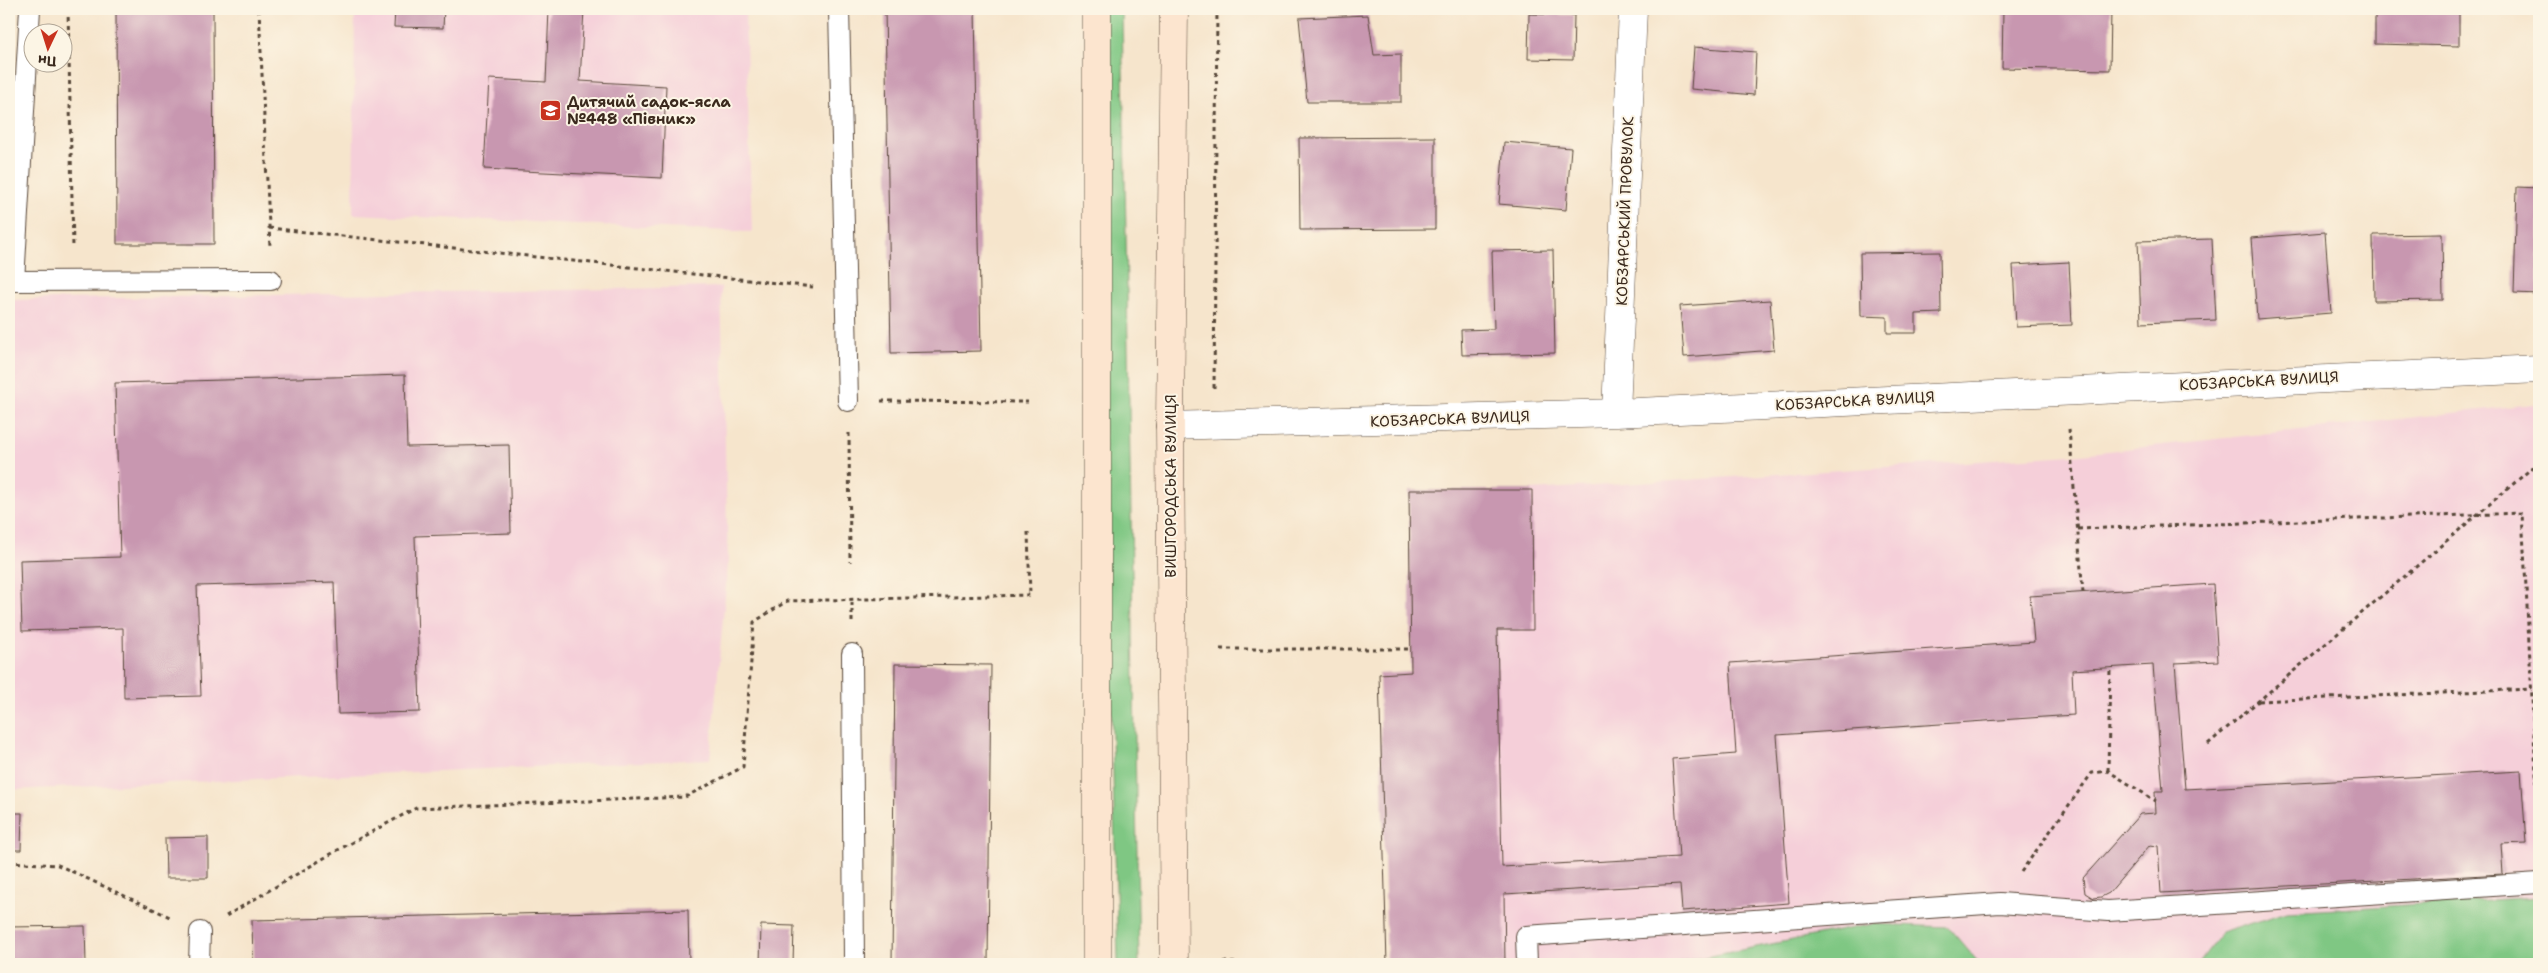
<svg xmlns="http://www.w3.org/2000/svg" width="2548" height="973" font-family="'Shantell Sans',sans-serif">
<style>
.built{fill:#f5cfd9}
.green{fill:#7fc783;stroke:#5d7850}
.building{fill:#c897b0}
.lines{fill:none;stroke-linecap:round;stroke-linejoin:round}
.lane-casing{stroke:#574638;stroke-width:22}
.street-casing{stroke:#574638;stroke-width:29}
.secondary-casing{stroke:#574638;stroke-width:29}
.path{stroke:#574638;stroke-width:3;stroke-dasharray:4 4;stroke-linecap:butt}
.lane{stroke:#fff;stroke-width:20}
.street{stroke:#fff;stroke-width:28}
.secondary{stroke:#fce5cf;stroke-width:28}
.labels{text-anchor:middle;stroke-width:4;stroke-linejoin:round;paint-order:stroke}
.poi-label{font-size:15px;font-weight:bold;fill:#3b2a1e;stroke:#fcf5e5;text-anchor:start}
.street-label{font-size:15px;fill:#3b2a1e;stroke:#fcf5e5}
</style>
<rect width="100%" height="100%" fill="#fcf5e5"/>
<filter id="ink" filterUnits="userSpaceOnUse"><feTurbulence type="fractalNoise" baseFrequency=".02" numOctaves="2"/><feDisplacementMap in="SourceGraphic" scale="10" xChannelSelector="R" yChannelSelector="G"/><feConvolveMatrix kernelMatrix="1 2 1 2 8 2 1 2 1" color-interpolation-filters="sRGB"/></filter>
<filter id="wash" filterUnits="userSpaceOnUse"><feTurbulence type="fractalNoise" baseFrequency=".0096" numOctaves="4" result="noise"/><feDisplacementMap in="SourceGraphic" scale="20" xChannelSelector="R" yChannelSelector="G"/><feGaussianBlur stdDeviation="1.12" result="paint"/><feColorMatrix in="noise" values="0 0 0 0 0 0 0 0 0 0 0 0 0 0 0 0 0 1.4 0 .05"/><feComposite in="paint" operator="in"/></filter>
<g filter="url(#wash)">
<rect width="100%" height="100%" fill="#f6e5cc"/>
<path class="built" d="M 355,9 L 745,9 L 752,232 L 353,214 Z
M 721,287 L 728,564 L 710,759 L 9,790 L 9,300 Z
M 2534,404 L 2539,404 L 2539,964 L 1387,964 L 1379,674 L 1411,672 L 1409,490 L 1532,490 L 2072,455 Z"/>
<path class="green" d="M 1098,9 L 1122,9 L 1139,964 L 1118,964 L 1096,127 Z
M 2539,897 L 2539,964 L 2198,964 L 2221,933 L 2287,912 Z
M 1873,924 L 1948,927 L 1980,964 L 1670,964 Z"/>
<g id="blocks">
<path class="building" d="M 116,9 L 213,9 L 214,244 L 117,244 Z
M 395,9 L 444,9 L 443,28 L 394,27 Z
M 549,9 L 584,9 L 580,81 L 666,86 L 662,178 L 484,169 L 489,79 L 546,82 Z
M 885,9 L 975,9 L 981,351 L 891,353 Z
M 2003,9 L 2111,9 L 2110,70 L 2002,68 Z
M 2375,9 L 2459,9 L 2459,46 L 2375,44 Z
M 1529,14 L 1574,15 L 1573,60 L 1528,59 Z
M 1368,15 L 1374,55 L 1401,54 L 1401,102 L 1307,102 L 1299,18 Z
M 1694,47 L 1756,52 L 1754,95 L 1691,89 Z
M 1435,137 L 1435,229 L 1300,230 L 1299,138 Z
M 1504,142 L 1571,148 L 1566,210 L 1499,204 Z
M 2517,187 L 2539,188 L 2539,294 L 2514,293 Z
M 2325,232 L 2331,313 L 2257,319 L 2251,238 Z
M 2442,234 L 2443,300 L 2374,301 L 2373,235 Z
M 2212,239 L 2216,320 L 2141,323 L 2138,241 Z
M 1553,250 L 1555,353 L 1462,355 L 1461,330 L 1494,329 L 1492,251 Z
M 1940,252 L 1941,313 L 1916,314 L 1916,333 L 1887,333 L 1887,317 L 1861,316 L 1860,253 Z
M 2069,262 L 2072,325 L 2016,327 L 2013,265 Z
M 1770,300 L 1774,350 L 1684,357 L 1680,306 Z
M 405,375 L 407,447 L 509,445 L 511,533 L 415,536 L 420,712 L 338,714 L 334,582 L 197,586 L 201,696 L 124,698 L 123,628 L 22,631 L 20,560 L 120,557 L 115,383 Z
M 1409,490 L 1532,490 L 1533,630 L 1497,630 L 1502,867 L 1679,857 L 1672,759 L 1736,754 L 1730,663 L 2034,642 L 2030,596 L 2213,584 L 2218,661 L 2175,663 L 2185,789 L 2521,771 L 2526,843 L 2501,844 L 2503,874 L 2161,893 L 2158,846 L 2150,845 L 2109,893 L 2101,897 L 2093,898 L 2085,893 L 2083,878 L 2140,814 L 2156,813 L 2155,791 L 2163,791 L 2153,665 L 2072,670 L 2074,715 L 1777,735 L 1789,903 L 1682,911 L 1680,884 L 1504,894 L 1505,964 L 1387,964 L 1379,674 L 1411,672 Z
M 895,664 L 991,665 L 988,964 L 892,964 Z
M 9,813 L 22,813 L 21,850 L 9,850 Z
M 208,837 L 208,878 L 166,878 L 165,838 Z
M 688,910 L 689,964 L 253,964 L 252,920 Z
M 761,925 L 794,926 L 793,964 L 760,964 Z
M 85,926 L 86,964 L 9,964 L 9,927 Z"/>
</g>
</g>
<g filter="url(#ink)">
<use href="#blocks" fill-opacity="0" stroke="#574638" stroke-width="1"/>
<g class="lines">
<defs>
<path id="lane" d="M 30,9 L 14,281 L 271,280
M 839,9 L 848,401
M 852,654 L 854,964
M 199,964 L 200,932
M 1527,964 L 1526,936 L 2000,903 L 2108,911 L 2539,883"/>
<path id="street" d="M 1616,413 L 1633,9
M 1170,426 L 1616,413 L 2539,369"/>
<path id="secondary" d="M 1097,964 L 1097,9
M 1174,964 L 1170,426 L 1174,9"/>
</defs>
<use href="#lane" class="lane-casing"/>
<use href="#street" class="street-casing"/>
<use href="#secondary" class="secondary-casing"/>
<path class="path" d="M 68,9 L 73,248
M 259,9 L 270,247
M 269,228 L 813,287
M 1214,388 L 1217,9
M 881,401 L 1028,402
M 2069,429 L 2083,593
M 849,433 L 850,562
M 2078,529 L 2522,513 L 2539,828
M 852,622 L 852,600
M 1220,649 L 1411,649
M 2259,701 L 2532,689
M 2208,744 L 2539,462
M 2108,771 L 2110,668
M 9,862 L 58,865 L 172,918
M 2021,872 L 2092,773 L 2108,771 L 2156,801
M 226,916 L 336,851 L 416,808 L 685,797 L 743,767 L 754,622 L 787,601 L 1030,595 L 1028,532
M 1223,962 L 1257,964"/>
<use href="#lane" class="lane"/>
<use href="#street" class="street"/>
<use href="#secondary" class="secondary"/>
</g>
</g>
<defs>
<symbol id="school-square" viewBox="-11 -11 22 22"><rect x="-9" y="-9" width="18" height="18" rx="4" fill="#c8321e" stroke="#fcf5e5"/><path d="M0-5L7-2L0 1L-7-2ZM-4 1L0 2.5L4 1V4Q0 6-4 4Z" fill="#fff"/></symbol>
</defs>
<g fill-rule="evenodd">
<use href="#school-square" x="538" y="98" width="25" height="25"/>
</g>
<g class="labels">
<g class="poi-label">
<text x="567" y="107">Дитячий садок-ясла<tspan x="567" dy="17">№448 «Півник»</tspan></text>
</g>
<g class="street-label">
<text transform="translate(1625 211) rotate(-88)" y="5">КОБЗАРСЬКИЙ ПРОВУЛОК</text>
<text transform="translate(2259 381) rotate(-3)" y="5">КОБЗАРСЬКА ВУЛИЦЯ</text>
<text transform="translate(1855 401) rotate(-3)" y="5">КОБЗАРСЬКА ВУЛИЦЯ</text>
<text transform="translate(1450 419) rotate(-2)" y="5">КОБЗАРСЬКА ВУЛИЦЯ</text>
<text transform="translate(1171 486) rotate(-90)" y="5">ВИШГОРОДСЬКА ВУЛИЦЯ</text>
</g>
</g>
<rect width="2548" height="973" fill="none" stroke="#fcf5e5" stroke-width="30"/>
<g transform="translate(48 48) rotate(184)"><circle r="24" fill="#fcf5e5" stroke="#afa495"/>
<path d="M0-4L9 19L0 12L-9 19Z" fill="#c8321e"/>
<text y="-8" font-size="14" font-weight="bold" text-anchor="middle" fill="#3b2a1e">Пн</text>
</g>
</svg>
